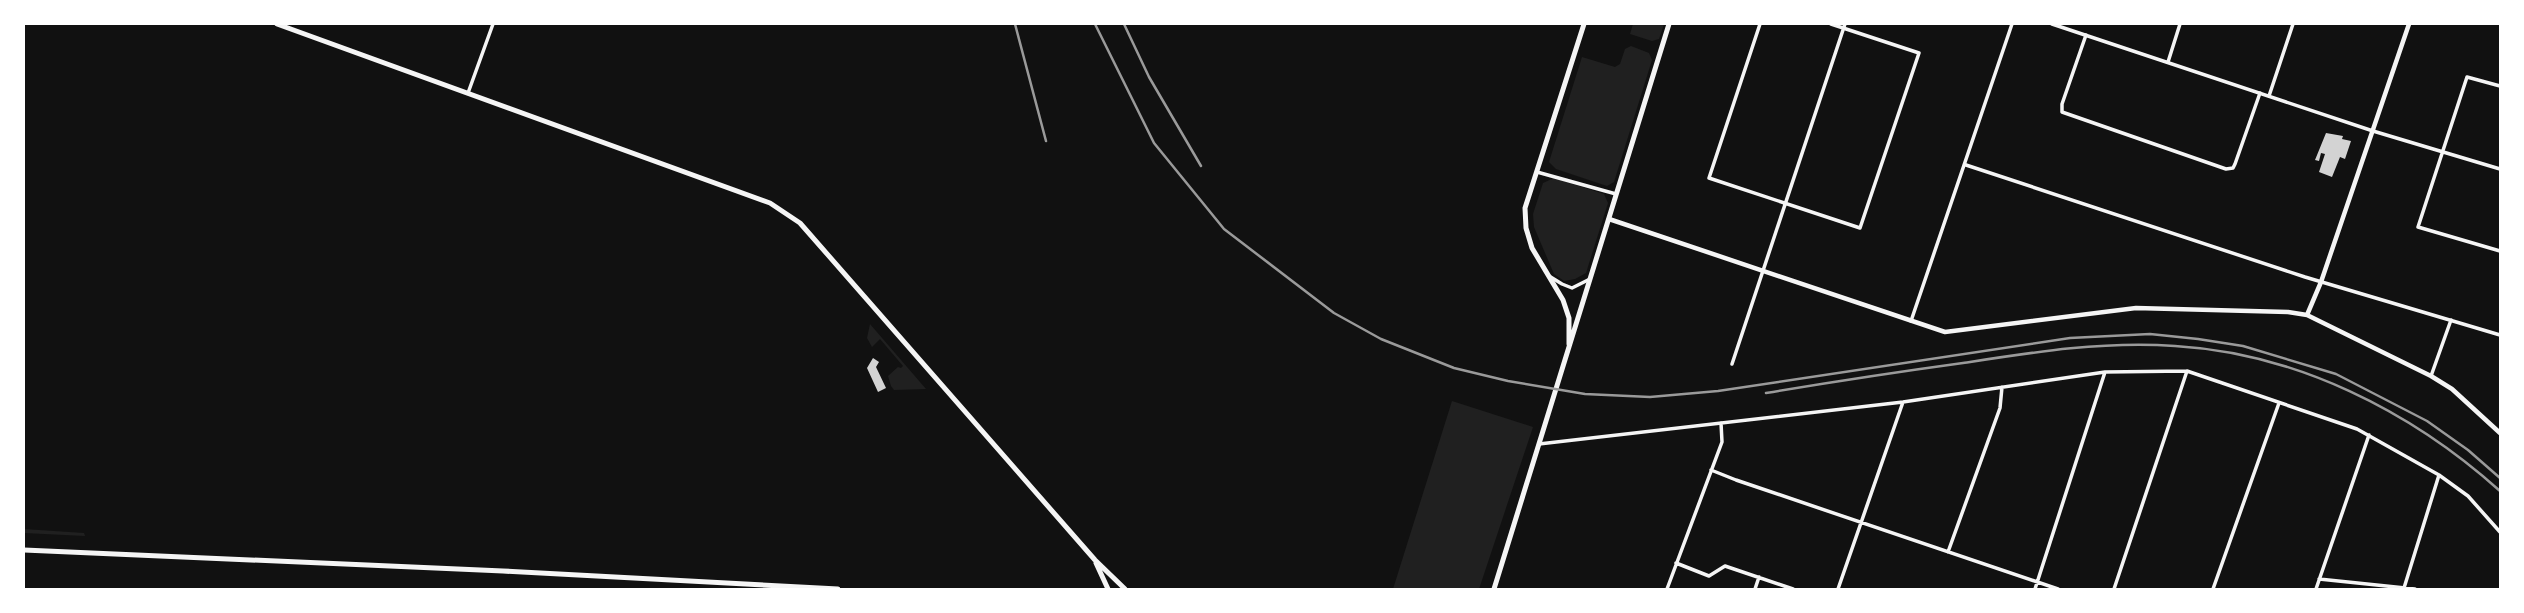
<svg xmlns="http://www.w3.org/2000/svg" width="2524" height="613" font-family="Inter,sans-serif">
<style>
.green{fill:#202020}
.building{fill:#d3d3d3}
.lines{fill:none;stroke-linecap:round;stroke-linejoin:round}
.minor{stroke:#f5f5f5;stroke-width:3.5}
.tertiary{stroke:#f5f5f5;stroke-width:4.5}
.secondary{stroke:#f5f5f5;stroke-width:5}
.rail{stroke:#9a9a9a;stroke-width:2.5}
</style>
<rect width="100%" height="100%" fill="#111"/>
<path class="green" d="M 1633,24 L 1664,24 L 1659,39 L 1652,41 L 1630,34 Z
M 1631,46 L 1649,53 L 1652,60 L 1614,182 L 1607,186 L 1556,169 L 1549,162 L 1582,57 L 1615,67 L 1620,64 L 1625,49 Z
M 1554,178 L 1604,194 L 1608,203 L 1586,273 L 1575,279 L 1564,281 L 1554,274 L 1534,227 L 1533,214 L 1543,183 Z
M 870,324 L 926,389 L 894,390 L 891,386 L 888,376 L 898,367 L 901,368 L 903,366 L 880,339 L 872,347 L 867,338 Z
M 1452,401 L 1533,427 L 1479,589 L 1393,589 Z
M 24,529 L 84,533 L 85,536 L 24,533 Z"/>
<path class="building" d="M 2326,133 L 2343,136 L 2342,139 L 2351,141 L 2345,159 L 2340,157 L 2332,177 L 2319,172 L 2325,154 L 2321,153 L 2319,161 L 2315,160 Z
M 873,358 L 879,362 L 876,367 L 886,388 L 878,392 L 867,368 Z"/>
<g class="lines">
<path class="minor" d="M 1760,24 L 1709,178 L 1860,228 L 1919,53 L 1831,24
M 2052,24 L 2373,131 L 2500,169
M 2086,35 L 2062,104 L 2062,112 L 2226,169 L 2233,168 L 2235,164 L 2260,93
M 2168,62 L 2180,24
M 2500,86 L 2467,77 L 2418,227 L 2500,251
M 468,93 L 493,24
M 2269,96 L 2293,24
M 1966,165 L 2305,277 L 2500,335
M 1537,172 L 1616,194
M 1549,276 L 1562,284 L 1572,288 L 1590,279
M 1911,321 L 2012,24
M 1732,364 L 1845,24
M 2431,376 L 2451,320
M 1539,444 L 1903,402 L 2105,372 L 2187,371 L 2357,429 L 2439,475 L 2468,496 L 2500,532
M 1711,470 L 1736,480 L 2058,589
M 1948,552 L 2000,408 L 2002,387
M 1676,563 L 1709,576 L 1725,566 L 1793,589
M 2319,579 L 2415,589
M 2404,588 L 2439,475
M 1667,589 L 1722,442 L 1721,423
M 1755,589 L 1759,577
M 1838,589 L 1903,402
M 2035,589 L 2105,372
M 2114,589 L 2187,371
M 2213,589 L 2279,403
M 2316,589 L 2369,435"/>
<path class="tertiary" d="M 1609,219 L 1945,332 L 2136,308 L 2288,312 L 2307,315 L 2431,376 L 2452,389 L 2500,433
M 2307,315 L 2321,282 L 2409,24"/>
<path class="secondary" d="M 277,24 L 770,203 L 800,223 L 1095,560 L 1125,589
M 1569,344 L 1569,318 L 1563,300 L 1532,248 L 1526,228 L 1525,208 L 1584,24
M 24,550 L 503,571 L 838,589
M 1096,563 L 1108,589
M 1494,589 L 1669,24"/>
<path class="rail" d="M 1015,24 L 1046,141
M 1095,24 L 1154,143 L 1224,229 L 1334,313 L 1381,339 L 1454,368 L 1508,381 L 1585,394 L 1650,397 L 1718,391 L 2070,338 L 2150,334 L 2198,339 L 2243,346 L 2336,374 L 2427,421 L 2468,450 L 2500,478
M 1124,24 L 1149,77 L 1201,166
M 1766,393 C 1832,382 1897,372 1963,363 C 2034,352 2103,341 2175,346 C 2296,353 2411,411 2500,491"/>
</g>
<rect width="2524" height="613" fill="none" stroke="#ffffff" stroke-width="50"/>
</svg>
